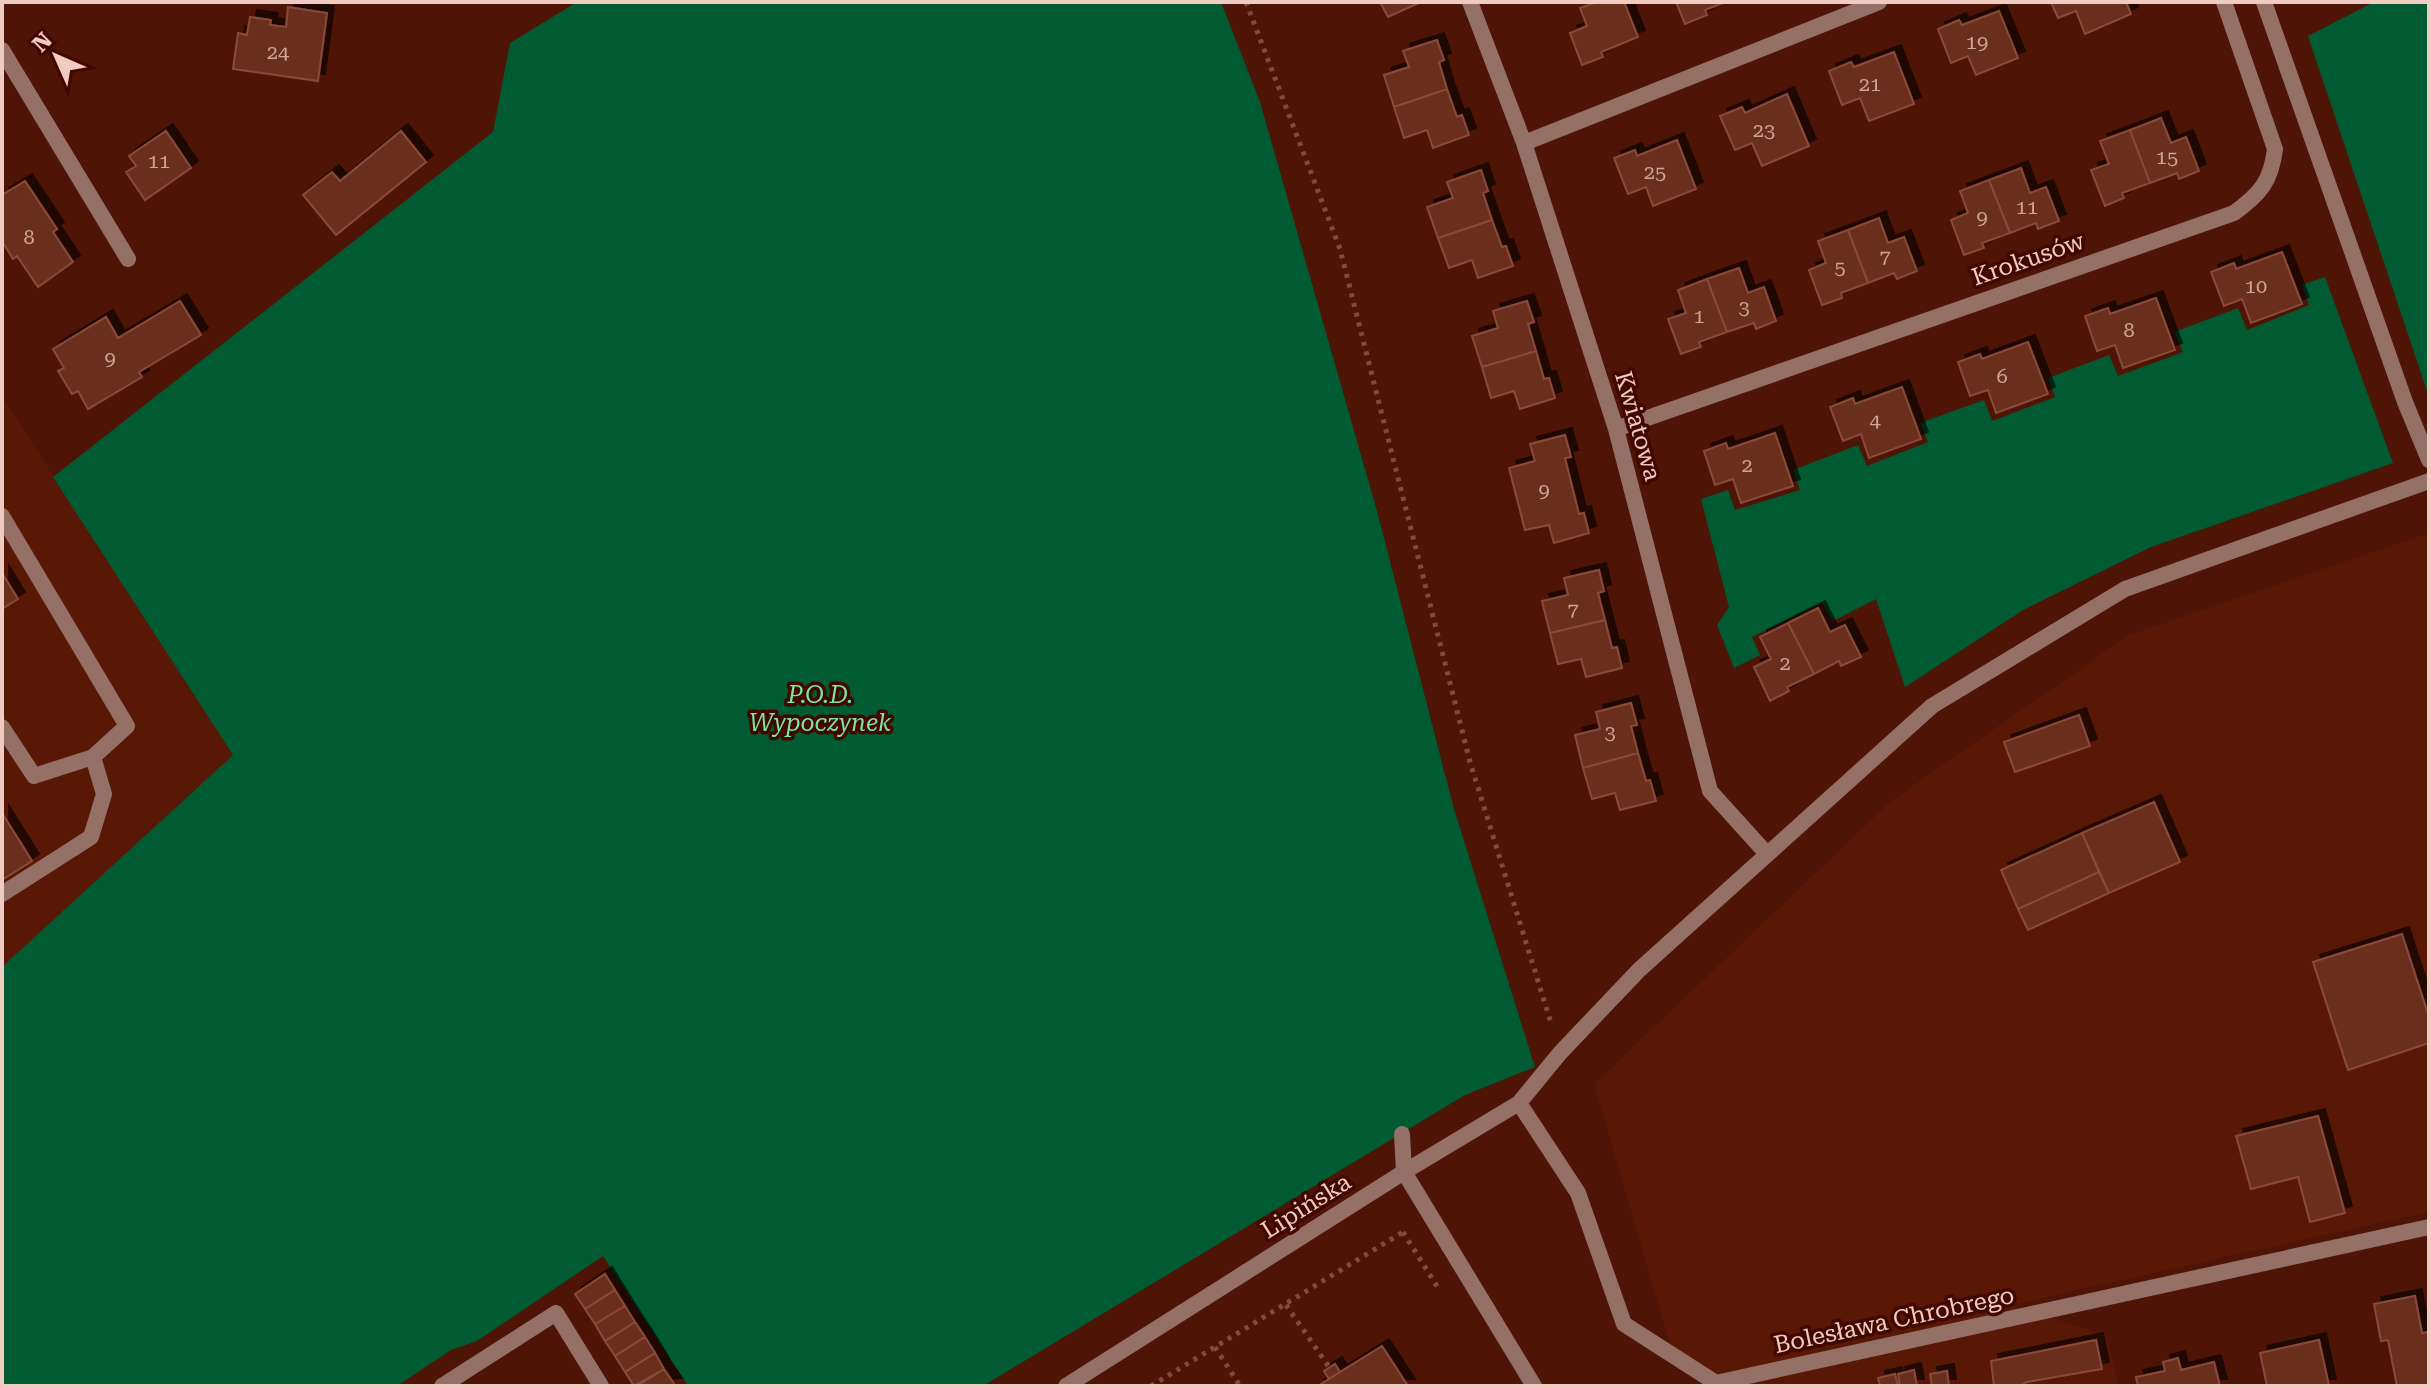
<svg xmlns="http://www.w3.org/2000/svg" width="2431" height="1388" font-family="'Roboto Serif',serif">
<style>
.built{fill:#591706}
.green{fill:#005b32}
.building{fill:#6a2e1f;stroke:#894a3a;stroke-width:2;filter:url(#shadow)}
.lines{fill:none;stroke-linecap:round;stroke-linejoin:round}
.path{stroke:#804c3f;stroke-width:5;stroke-dasharray:4 6;stroke-linecap:butt}
.lane{stroke:#957066;stroke-width:16}
.street{stroke:#957066;stroke-width:16}
.labels{text-anchor:middle;stroke-width:7;stroke-linejoin:round;paint-order:stroke}
.number-label{font-size:20px;fill:#cea498}
.street-label{font-size:24px;fill:#f0cbc1;stroke:#420800}
.park-label{font-size:24px;font-style:italic;fill:#79e6a3;stroke:#420800}
</style>
<defs>
<filter id="shadow"><feDropShadow dx="7" dy="-7" stdDeviation="0" flood-color="#0009"/></filter>
</defs>
<rect width="100%" height="100%" fill="#4e1405"/>
<path class="built" d="M 2,396 L 233,755 L 2,967 Z
M 2429,533 L 2429,1212 L 2011,1305 L 2106,1335 L 2119,1386 L 1723,1386 L 1671,1349 L 1594,1084 L 1891,801 L 2129,635 Z"/>
<path class="green" d="M 577,2 L 1221,2 L 1260,102 L 1377,511 L 1454,809 L 1535,1067 L 1465,1095 L 983,1386 L 688,1386 L 603,1256 L 477,1341 L 451,1350 L 397,1386 L 2,1386 L 2,967 L 233,755 L 53,477 L 493,132 L 510,43 Z
M 2374,2 L 2429,2 L 2429,397 L 2308,36 Z
M 2325,277 L 2393,463 L 2151,547 L 2023,610 L 1905,687 L 1876,599 L 1833,621 L 1822,603 L 1752,637 L 1760,655 L 1734,668 L 1717,625 L 1729,607 L 1701,499 L 1728,490 L 1735,510 L 1800,490 L 1793,470 L 1858,445 L 1867,466 L 1928,442 L 1920,423 L 1984,400 L 1992,421 L 2055,397 L 2048,378 L 2109,355 L 2118,376 L 2183,352 L 2174,332 L 2238,308 L 2247,330 L 2309,305 L 2302,285 Z"/>
<path class="building" d="M 1380,2 L 1421,2 L 1388,17 Z
M 1597,2 L 1624,2 L 1638,37 L 1601,52 L 1603,57 L 1582,65 L 1570,33 L 1587,26 L 1580,8 Z
M 1676,2 L 1725,2 L 1705,10 L 1707,15 L 1685,24 Z
M 2051,2 L 2126,2 L 2131,14 L 2085,34 L 2076,11 L 2058,18 Z
M 288,7 L 327,13 L 318,81 L 233,69 L 238,33 L 247,35 L 250,17 L 271,20 L 270,25 L 286,27 Z
M 1999,11 L 2018,58 L 1976,75 L 1968,56 L 1951,63 L 1938,29 L 1959,20 L 1962,25 Z
M 1437,40 L 1444,60 L 1439,62 L 1447,89 L 1394,107 L 1384,75 L 1409,67 L 1403,51 Z
M 1894,52 L 1914,104 L 1869,121 L 1860,98 L 1842,105 L 1829,71 L 1851,62 L 1854,67 Z
M 1447,89 L 1457,117 L 1462,115 L 1469,135 L 1433,148 L 1427,130 L 1404,138 L 1394,107 Z
M 1787,94 L 1809,146 L 1762,166 L 1752,143 L 1735,150 L 1720,116 L 1742,107 L 1745,113 Z
M 2161,118 L 2171,143 L 2186,137 L 2199,171 L 2179,179 L 2177,173 L 2150,183 L 2130,130 Z
M 2130,130 L 2150,183 L 2122,193 L 2124,198 L 2105,206 L 2091,170 L 2109,164 L 2100,141 Z
M 166,131 L 191,168 L 145,200 L 126,172 L 136,166 L 129,156 Z
M 401,131 L 426,162 L 336,235 L 303,195 L 332,172 L 340,181 Z
M 1677,140 L 1696,189 L 1653,206 L 1646,187 L 1628,194 L 1614,158 L 1635,150 L 1637,156 Z
M 2021,168 L 2030,193 L 2046,187 L 2059,221 L 2038,229 L 2036,223 L 2010,233 L 1989,180 Z
M 1481,170 L 1488,191 L 1483,193 L 1492,220 L 1438,238 L 1427,207 L 1453,198 L 1447,182 Z
M 1989,180 L 2010,233 L 1982,243 L 1984,248 L 1964,255 L 1951,220 L 1968,213 L 1960,191 Z
M 25,181 L 57,229 L 53,232 L 73,262 L 38,287 L 17,256 L 13,259 L 2,241 L 2,195 Z
M 1879,218 L 1888,243 L 1904,237 L 1917,271 L 1897,279 L 1894,273 L 1868,283 L 1848,230 Z
M 1492,220 L 1502,247 L 1506,246 L 1513,266 L 1478,278 L 1472,260 L 1449,268 L 1438,238 Z
M 1848,230 L 1868,283 L 1841,293 L 1842,298 L 1822,305 L 1809,270 L 1826,263 L 1818,241 Z
M 2282,252 L 2302,304 L 2251,323 L 2242,299 L 2224,306 L 2211,272 L 2234,263 L 2236,269 Z
M 1739,268 L 1748,293 L 1764,287 L 1776,321 L 1756,329 L 1754,323 L 1727,332 L 1707,279 Z
M 1707,279 L 1727,332 L 1699,342 L 1701,347 L 1681,354 L 1668,319 L 1686,313 L 1678,290 Z
M 2156,298 L 2175,350 L 2123,368 L 2115,345 L 2097,351 L 2085,316 L 2108,308 L 2110,314 Z
M 180,301 L 201,335 L 139,372 L 142,377 L 88,409 L 78,391 L 72,394 L 58,371 L 64,368 L 53,349 L 106,317 L 118,338 Z
M 1527,301 L 1534,322 L 1528,324 L 1536,351 L 1482,367 L 1472,336 L 1498,328 L 1493,311 Z
M 2028,342 L 2048,394 L 1996,413 L 1988,390 L 1970,396 L 1958,362 L 1980,354 L 1982,359 Z
M 1536,351 L 1544,379 L 1549,378 L 1555,398 L 1520,409 L 1514,391 L 1491,398 L 1482,367 Z
M 1902,387 L 1921,439 L 1869,458 L 1861,434 L 1843,441 L 1830,407 L 1853,398 L 1855,404 Z
M 1775,433 L 1793,486 L 1741,503 L 1733,479 L 1715,485 L 1704,451 L 1726,443 L 1728,449 Z
M 1565,435 L 1571,457 L 1565,458 L 1579,514 L 1584,513 L 1589,533 L 1554,543 L 1549,525 L 1525,530 L 1509,468 L 1535,461 L 1530,444 Z
M 1599,570 L 1604,591 L 1598,593 L 1605,620 L 1550,633 L 1542,601 L 1568,595 L 1564,578 Z
M 2,573 L 18,599 L 2,609 Z
M 1818,608 L 1830,632 L 1845,625 L 1861,657 L 1841,666 L 1839,661 L 1814,674 L 1788,623 Z
M 1605,620 L 1612,648 L 1617,647 L 1622,668 L 1586,677 L 1581,659 L 1558,664 L 1550,633 Z
M 1788,623 L 1814,674 L 1787,687 L 1789,691 L 1770,701 L 1754,667 L 1771,659 L 1760,637 Z
M 1631,703 L 1637,725 L 1631,726 L 1638,753 L 1583,768 L 1575,735 L 1600,729 L 1596,712 Z
M 2079,715 L 2090,746 L 2015,772 L 2004,742 Z
M 1638,753 L 1646,781 L 1650,780 L 1656,801 L 1620,810 L 1615,793 L 1592,799 L 1583,768 Z
M 2154,802 L 2180,862 L 2109,893 L 2082,833 Z
M 2,813 L 32,861 L 2,880 Z
M 2082,833 L 2099,872 L 2018,909 L 2001,870 Z
M 2099,872 L 2109,893 L 2028,930 L 2018,909 Z
M 2402,934 L 2429,1017 L 2429,1043 L 2348,1070 L 2313,962 Z
M 2318,1116 L 2345,1213 L 2310,1222 L 2298,1177 L 2251,1189 L 2236,1136 Z
M 605,1274 L 615,1290 L 585,1309 L 575,1294 Z
M 615,1290 L 625,1306 L 595,1324 L 585,1309 Z
M 2415,1296 L 2422,1333 L 2429,1332 L 2429,1386 L 2397,1386 L 2388,1340 L 2381,1341 L 2374,1304 Z
M 625,1306 L 635,1322 L 605,1341 L 595,1324 Z
M 635,1322 L 645,1337 L 615,1356 L 605,1341 Z
M 645,1337 L 655,1353 L 625,1372 L 615,1356 Z
M 2096,1340 L 2102,1369 L 2027,1382 L 2020,1386 L 1994,1386 L 1991,1361 Z
M 2319,1340 L 2329,1386 L 2267,1386 L 2260,1353 Z
M 1382,1346 L 1408,1386 L 1318,1386 L 1340,1372 Z
M 655,1353 L 664,1369 L 634,1386 L 625,1372 Z
M 2178,1358 L 2181,1370 L 2214,1362 L 2220,1386 L 2138,1386 L 2136,1377 L 2165,1371 L 2163,1362 Z
M 1335,1364 L 1340,1372 L 1329,1379 L 1324,1371 Z
M 664,1369 L 675,1385 L 637,1386 Z
M 1914,1370 L 1917,1386 L 1900,1386 L 1898,1374 Z
M 1947,1371 L 1949,1386 L 1932,1386 L 1930,1374 Z
M 1895,1374 L 1898,1386 L 1880,1386 L 1878,1378 Z"/>
<g class="lines">
<path class="path" d="M 1246,2 L 1340,249 L 1470,762 L 1551,1023
M 1403,1232 L 1440,1291
M 1286,1305 L 1329,1367
M 1215,1347 L 1240,1386
M 1151,1386 L 1403,1232"/>
<path class="lane" d="M 2264,2 L 2405,402 L 2429,460
M 2,516 L 127,726 L 93,757 L 104,794 L 91,837 L 2,894
M 2,727 L 34,776 L 93,757
M 1402,1134 L 1404,1172 L 1534,1386
M 442,1386 L 556,1313 L 601,1386"/>
<path class="street" d="M 1470,2 L 1524,143 L 1616,429 L 1710,791 L 1767,854
M 2,50 L 128,259
M 1524,143 L 1879,2
M 1616,429 L 2234,213 C 2260,194 2271,182 2275,149 L 2224,2
M 1519,1103 L 1578,1193 L 1624,1324 L 1716,1383 L 2429,1227
M 1066,1386 L 1404,1172 L 1519,1103 L 1560,1053 L 1639,970 L 1932,706 L 2125,589 L 2429,481"/>
</g>
<g class="labels">
<g class="number-label">
<text x="1977" y="49">19</text>
<text x="278" y="59">24</text>
<text x="1870" y="91">21</text>
<text x="1764" y="137">23</text>
<text x="2167" y="164">15</text>
<text x="159" y="168">11</text>
<text x="1655" y="179">25</text>
<text x="2027" y="214">11</text>
<text x="1982" y="224">9</text>
<text x="29" y="244">8</text>
<text x="1885" y="264">7</text>
<text x="1840" y="274">5</text>
<text x="2256" y="293">10</text>
<text x="1744" y="314">3</text>
<text x="1699" y="323">1</text>
<text x="2129" y="337">8</text>
<text x="110" y="365">9</text>
<text x="2002" y="383">6</text>
<text x="1875" y="427">4</text>
<text x="1747" y="472">2</text>
<text x="1544" y="497">9</text>
<text x="1573" y="617">7</text>
<text x="1785" y="670">2</text>
<text x="1610" y="739">3</text>
</g>
<g class="street-label">
<text transform="translate(2028 259) rotate(-19)" y="8">Krokusów</text>
<text transform="translate(1638 426) rotate(74)" y="8">Kwiatowa</text>
<text transform="translate(1306 1206) rotate(-32)" y="8">Lipińska</text>
<text transform="translate(1894 1320) rotate(-12)" y="8">Bolesława Chrobrego</text>
</g>
<g class="park-label">
<text x="820" y="703">P.O.D.<tspan x="820" dy="28">Wypoczynek</tspan></text>
</g>
</g>
<rect width="2431" height="1388" fill="none" stroke="#f0cbc1" stroke-width="8"/>
<g transform="translate(56 56) rotate(315)" stroke="#420800" stroke-width="6" paint-order="stroke">
<path d="M0-6L14 30L0 20L-14 30Z" fill="#f0cbc1"/>
<text y="-12" font-size="22" font-weight="bold" text-anchor="middle" fill="#f0cbc1">N</text>
</g>
</svg>
